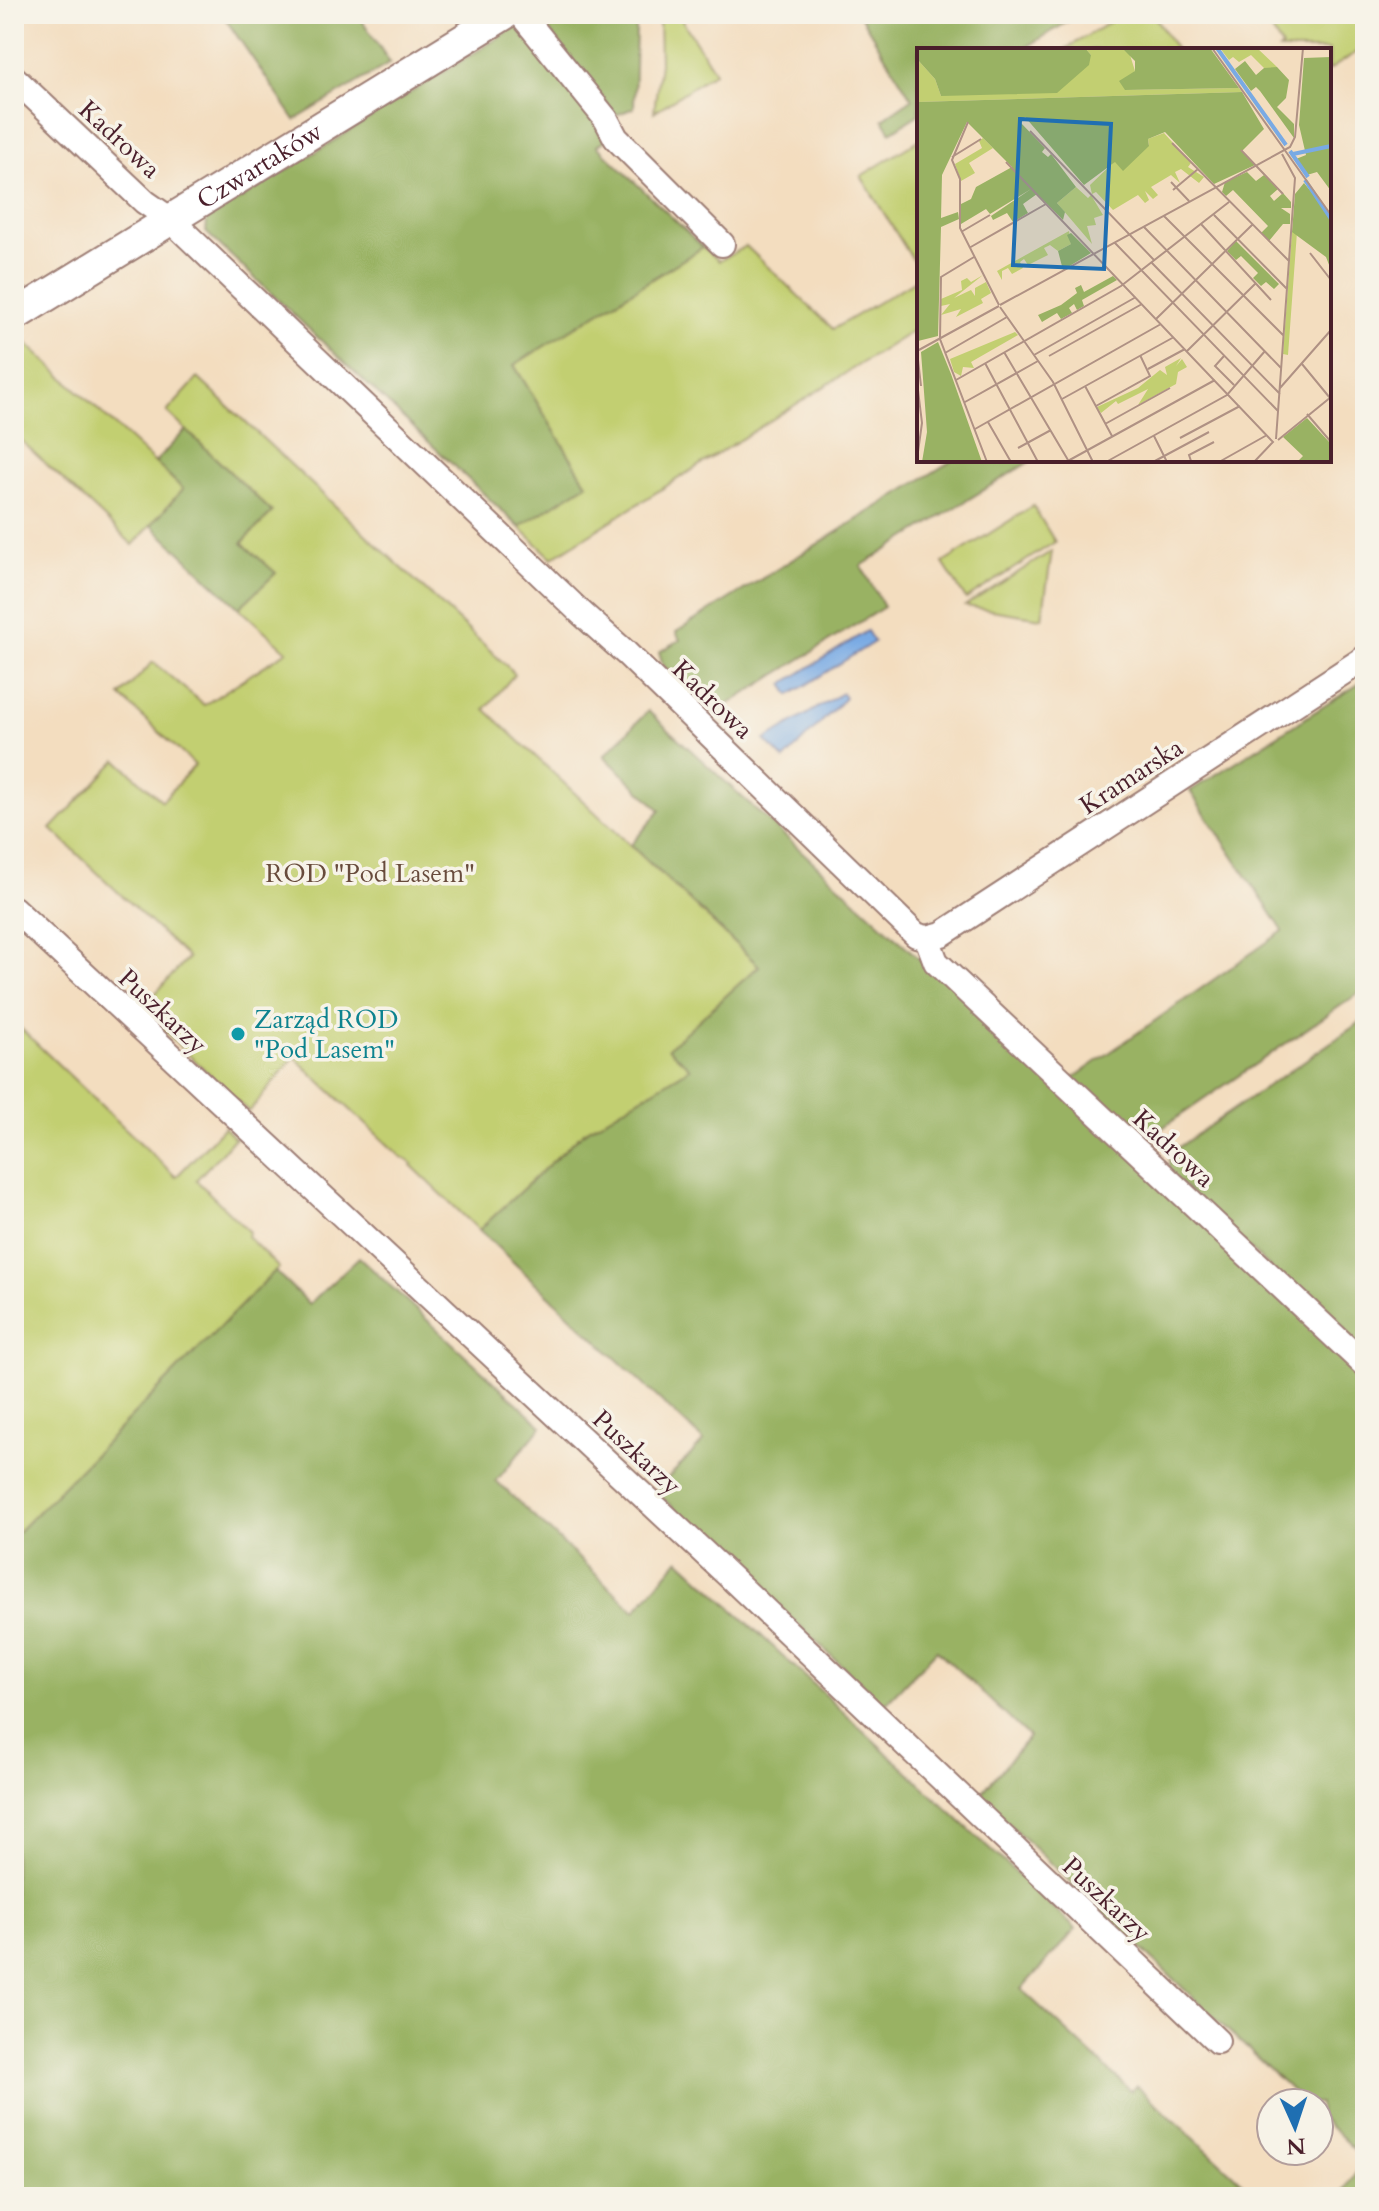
<svg xmlns="http://www.w3.org/2000/svg" width="1379" height="2211" font-family="Cardo,serif">
<style>
.green{fill:#c2cf71;stroke:#86774e;stroke-width:2}
.forest{fill:#99b263;stroke:#726847;stroke-width:2}
.water{fill:#79aae4;stroke:#626488;stroke-width:2}
.lines{fill:none;stroke-linecap:round;stroke-linejoin:round}
.minor-casing{stroke:#9e7e75;stroke-width:28}
.tertiary-casing{stroke:#9e7e75;stroke-width:34}
.minor{stroke:#fff;stroke-width:24}
.tertiary{stroke:#fff;stroke-width:30}
.culture-dot{fill:#0f9aa8;stroke:#f7f3e8;stroke-width:3}
.labels{text-anchor:middle;stroke-width:7;stroke-linejoin:round;paint-order:stroke}
.street-label{font-size:26px;fill:#4a1f2b;stroke:#f7f3e8}
.park-label{font-size:26px;fill:#684b3c;stroke:#f7f3e8}
.culture-label{font-size:26px;fill:#0d838f;stroke:#f7f3e8;text-anchor:start}
.inset-river{fill:none;stroke:#79aae4;stroke-width:4}
.inset-road{fill:none;stroke:#af9184;stroke-width:2}
.view{fill:#1f6fb2;fill-opacity:0.15;stroke:#1f6fb2;stroke-width:4}
.inset-edge{fill:none;stroke:#4a1f2b;stroke-width:4}
</style>
<rect width="100%" height="100%" fill="#f7f3e8"/>
<filter id="ink" filterUnits="userSpaceOnUse"><feTurbulence type="fractalNoise" baseFrequency=".0125" numOctaves="2"/><feDisplacementMap in="SourceGraphic" scale="16" xChannelSelector="R" yChannelSelector="G"/><feConvolveMatrix kernelMatrix="1 2 1 2 8 2 1 2 1" color-interpolation-filters="sRGB"/></filter>
<filter id="wash" filterUnits="userSpaceOnUse"><feTurbulence type="fractalNoise" baseFrequency=".006" numOctaves="4" result="noise"/><feDisplacementMap in="SourceGraphic" scale="32" xChannelSelector="R" yChannelSelector="G"/><feGaussianBlur stdDeviation="1.8" result="paint"/><feColorMatrix in="noise" values="0 0 0 0 0 0 0 0 0 0 0 0 0 0 0 0 0 1.4 0 .05"/><feComposite in="paint" operator="in"/></filter>
<g filter="url(#wash)">
<rect width="100%" height="100%" fill="#f3ddbf"/>
<path class="green" d="M 659,14 L 678,14 L 715,72 L 654,112 L 660,63 Z
M 1123,14 L 1153,14 L 1176,50 L 1064,50 Z
M 1262,14 L 1365,14 L 1365,47 L 1329,70 L 1329,50 L 1279,50 L 1282,47 Z
M 919,140 L 919,270 L 861,176 Z
M 746,246 L 833,329 L 919,278 L 919,327 L 552,558 L 519,527 L 587,484 L 514,365 L 703,247 L 719,261 Z
M 20,337 L 183,489 L 133,545 L 14,434 L 14,340 Z
M 198,378 L 510,669 L 514,675 L 485,709 L 759,966 L 669,1048 L 691,1068 L 584,1132 L 479,1230 L 412,1166 L 413,1164 L 400,1156 L 294,1057 L 249,1112 L 141,1009 L 188,958 L 51,829 L 117,760 L 162,801 L 195,765 L 120,696 L 153,662 L 204,705 L 287,651 L 239,608 L 275,573 L 242,543 L 272,512 L 167,412 Z
M 1033,506 L 1055,542 L 966,599 L 943,563 Z
M 1052,551 L 1042,618 L 965,606 Z
M 14,1022 L 176,1177 L 224,1127 L 235,1138 L 196,1180 L 249,1232 L 247,1236 L 279,1268 L 14,1536 Z"/>
<path class="forest" d="M 222,14 L 358,14 L 390,63 L 295,120 Z
M 536,14 L 633,14 L 636,27 L 634,108 L 616,115 Z
M 859,14 L 1080,14 L 1022,50 L 919,50 L 919,114 L 891,132 L 883,119 L 912,99 Z
M 517,26 L 609,138 L 597,146 L 703,247 L 514,365 L 587,484 L 519,527 L 206,232 L 207,220 Z
M 186,430 L 272,512 L 242,543 L 276,573 L 239,608 L 151,525 L 183,489 L 155,462 Z
M 953,460 L 1032,460 L 861,566 L 884,607 L 716,712 L 706,707 L 663,666 L 659,652 L 680,640 L 676,632 Z
M 1365,680 L 1365,989 L 1152,1135 L 1128,1134 L 1069,1081 L 1283,931 L 1190,791 Z
M 648,711 L 924,963 L 930,960 L 1365,1377 L 1365,2197 L 1340,2197 L 1364,2159 L 1319,2116 L 1319,2103 L 1305,2103 L 979,1796 L 1029,1737 L 937,1650 L 884,1705 L 655,1491 L 704,1441 L 479,1230 L 584,1132 L 690,1068 L 668,1048 L 759,966 L 631,845 L 660,810 L 604,756 Z
M 1365,1019 L 1365,1357 L 1168,1172 L 1170,1153 Z
M 359,1257 L 542,1426 L 496,1481 L 635,1611 L 679,1559 L 1076,1929 L 1021,1989 L 1131,2091 L 1137,2086 L 1258,2197 L 14,2197 L 14,1536 L 275,1271 L 309,1304 Z"/>
<path class="water" d="M 867,631 L 874,642 L 790,695 L 783,684 Z
M 842,693 L 845,698 L 784,760 L 765,740 Z"/>
</g>
<g filter="url(#ink)">
<g class="lines">
<defs>
<path id="minor" d="M 521,14 L 606,119 L 616,138 L 722,244
M 14,78 L 145,202 L 171,220 L 578,610 L 626,653 L 916,935 L 927,938
M 14,909 L 728,1575 L 1217,2041
M 927,938 L 936,962 L 1365,1365
M 927,938 L 942,934 L 1365,658"/>
<g id="tertiary">
<path id="s1" d="M 14,316 L 505,14"/>
</g>
</defs>
<use href="#minor" class="minor-casing"/>
<use href="#tertiary" class="tertiary-casing"/>
<use href="#minor" class="minor"/>
<use href="#tertiary" class="tertiary"/>
</g>
</g>
<circle class="culture-dot" cx="238" cy="1034" r="8"/>
<g class="labels">
<g class="street-label">
<text transform="translate(120 139) rotate(43)" y="9">Kadrowa</text>
<text dy="9" stroke="none"><textPath href="#s1" startOffset="288">Czwartaków</textPath></text>
<text transform="translate(713 699) rotate(44)" y="9">Kadrowa</text>
<text transform="translate(1131 776) rotate(-33)" y="9">Kramarska</text>
<text transform="translate(163 1011) rotate(43)" y="9">Puszkarzy</text>
<text transform="translate(1174 1148) rotate(43)" y="9">Kadrowa</text>
<text transform="translate(637 1452) rotate(43)" y="9">Puszkarzy</text>
<text transform="translate(1107 1899) rotate(43)" y="9">Puszkarzy</text>
</g>
<g class="park-label">
<text x="370" y="882">ROD "Pod Lasem"</text>
</g>
<g class="culture-label">
<text x="254" y="1028">Zarząd ROD<tspan x="254" dy="30">"Pod Lasem"</tspan></text>
</g>
</g>
<g transform="translate(917 48)">
<rect width="414" height="414" fill="#f3ddbf"/>
<path d="M 168,0 L 205,0 L 213,7 L 218,23 L 208,42 L 322,40 L 325,44 L 0,54 L 0,11 L 18,31 L 24,48 L 174,7 ZM 303,0 L 340,0 L 360,19 L 350,23 L 334,7 L 322,14 L 316,9 L 312,12 ZM 247,85 L 274,115 L 271,119 L 287,129 L 282,135 L 264,121 L 258,124 L 263,135 L 254,127 L 234,139 L 241,147 L 236,151 L 228,143 L 232,152 L 228,155 L 221,147 L 196,162 L 179,144 L 175,146 L 173,137 L 198,113 L 206,122 L 232,97 L 231,91 ZM 66,90 L 76,100 L 52,115 L 58,125 L 44,133 L 38,116 L 65,100 L 62,93 ZM 159,139 L 171,150 L 174,147 L 186,167 L 177,170 L 179,177 L 170,178 L 175,196 L 140,155 ZM 152,183 L 154,196 L 141,203 L 133,197 L 127,200 L 131,207 L 111,217 L 107,211 L 103,214 L 106,220 L 95,226 L 91,220 L 85,223 L 85,232 L 80,223 ZM 375,184 L 380,184 L 371,307 L 366,306 ZM 66,227 L 37,250 L 54,242 L 58,248 L 58,240 L 69,234 L 74,245 L 64,251 L 66,255 L 39,269 L 44,261 L 24,267 L 33,256 L 24,258 L 24,251 L 45,242 L 44,233 L 50,230 L 54,234 ZM 98,284 L 101,287 L 54,314 L 57,320 L 46,319 L 44,328 L 37,324 L 33,311 ZM 264,310 L 259,318 L 265,311 L 270,319 L 261,324 L 259,336 L 221,357 L 231,341 L 201,356 L 199,353 L 184,365 L 180,359 L 221,340 L 243,322 L 250,327 L 248,319 Z" fill="#c2cf71"/>
<path d="M 0,0 L 168,0 L 174,7 L 172,17 L 140,45 L 24,48 L 18,31 L 0,11 ZM 205,0 L 293,0 L 322,40 L 208,42 L 202,33 L 218,23 L 218,13 ZM 414,9 L 414,143 L 400,124 L 390,127 L 379,111 L 389,107 L 382,77 L 387,10 ZM 328,13 L 339,27 L 347,20 L 360,19 L 372,32 L 369,50 L 360,59 L 377,76 L 377,90 L 343,43 L 339,39 L 334,43 L 318,21 ZM 325,44 L 347,81 L 325,103 L 338,117 L 297,136 L 248,84 L 231,91 L 232,98 L 206,123 L 198,114 L 167,137 L 108,69 L 104,75 L 128,100 L 125,104 L 131,109 L 134,106 L 159,139 L 140,155 L 148,164 L 146,172 L 120,146 L 106,156 L 111,165 L 96,174 L 90,165 L 76,172 L 74,168 L 114,141 L 73,166 L 69,161 L 44,176 L 42,157 L 54,151 L 59,139 L 95,119 L 50,74 L 25,127 L 24,170 L 41,164 L 42,171 L 24,179 L 21,288 L 1,293 L 0,54 ZM 330,124 L 339,133 L 347,127 L 361,141 L 353,148 L 357,153 L 366,145 L 374,154 L 374,160 L 364,160 L 373,166 L 373,176 L 366,176 L 352,193 L 344,185 L 351,178 L 316,142 L 309,148 L 305,144 L 308,134 ZM 387,135 L 414,168 L 414,222 L 409,209 L 375,184 L 378,146 ZM 154,185 L 174,205 L 146,222 L 141,203 L 154,196 L 150,187 ZM 319,193 L 362,236 L 357,241 L 349,234 L 344,238 L 336,230 L 341,225 L 324,208 L 319,212 L 310,203 ZM 196,228 L 200,232 L 165,252 L 167,258 L 160,262 L 157,256 L 152,260 L 155,265 L 144,271 L 140,265 L 125,274 L 121,267 L 144,257 L 160,245 L 158,240 L 164,237 L 167,244 ZM 21,294 L 34,326 L 65,414 L 5,414 L 10,384 L 4,304 ZM 390,370 L 414,396 L 412,412 L 380,414 L 386,408 L 366,389 Z" fill="#99b263"/>
<path class="inset-river" d="M 300,0 L 369,97M 373,103 L 391,129M 376,106 L 414,98M 388,132 L 414,171"/>
<path class="inset-road" d="M 295,0 L 414,167M 51,74 L 35,112 L 43,131 L 43,180 L 82,257M 113,83 L 237,212M 255,95 L 372,213M 324,102 L 366,146M 35,109 L 64,91M 89,114 L 356,394 L 337,414M 254,134 L 272,153M 256,142 L 281,121M 297,167 L 370,241M 247,168 L 367,288M 284,176 L 354,252M 227,179 L 364,320M 44,184 L 73,167M 198,195 L 361,363M 52,200 L 129,156M 393,205 L 414,232M 57,209 L 24,229 L 23,291 L 70,414M 234,214 L 363,346M 83,257 L 373,99 L 378,89 L 386,0M 83,259 L 136,334 L 176,414M 239,271 L 335,177M 0,303 L 82,258M 0,303 L 4,338M 270,303 L 339,235M 87,304 L 151,412M 28,305 L 90,269M 117,307 L 219,249M 132,308 L 225,256M 307,308 L 298,318 L 317,337M 68,315 L 121,414M 385,316 L 413,350M 231,321 L 268,301M 39,332 L 204,238 L 312,154M 0,334 L 5,375 L 0,411M 168,338 L 195,388M 363,340 L 414,282M 145,351 L 257,289M 48,354 L 121,313M 179,358 L 233,328 L 223,307M 390,366 L 414,394M 71,374 L 94,414M 188,376 L 253,340M 58,381 L 244,276M 237,388 L 250,414M 263,390 L 323,358M 359,391 L 378,130 L 365,106M 361,392 L 414,349M 101,400 L 134,382M 274,413 L 272,407 L 297,394M 149,414 L 298,332M 189,414 L 310,347 L 348,303M 236,414 L 292,384M 302,414 L 350,387"/>
<path class="view" d="M 103,71 L 194,76 L 187,221 L 96,217 Z"/>
<rect width="414" height="414" class="inset-edge"/>
</g>
<rect width="1379" height="2211" fill="none" stroke="#f7f3e8" stroke-width="48"/>
<g transform="translate(1295 2127) rotate(177)"><circle r="38" fill="#f7f3e8" stroke="#b29e9c" stroke-width="2"/>
<path d="M0-6L14 30L0 20L-14 30Z" fill="#1f6fb2"/>
<text y="-12" font-size="22" font-weight="bold" text-anchor="middle" fill="#4a1f2b">N</text>
</g>
</svg>
